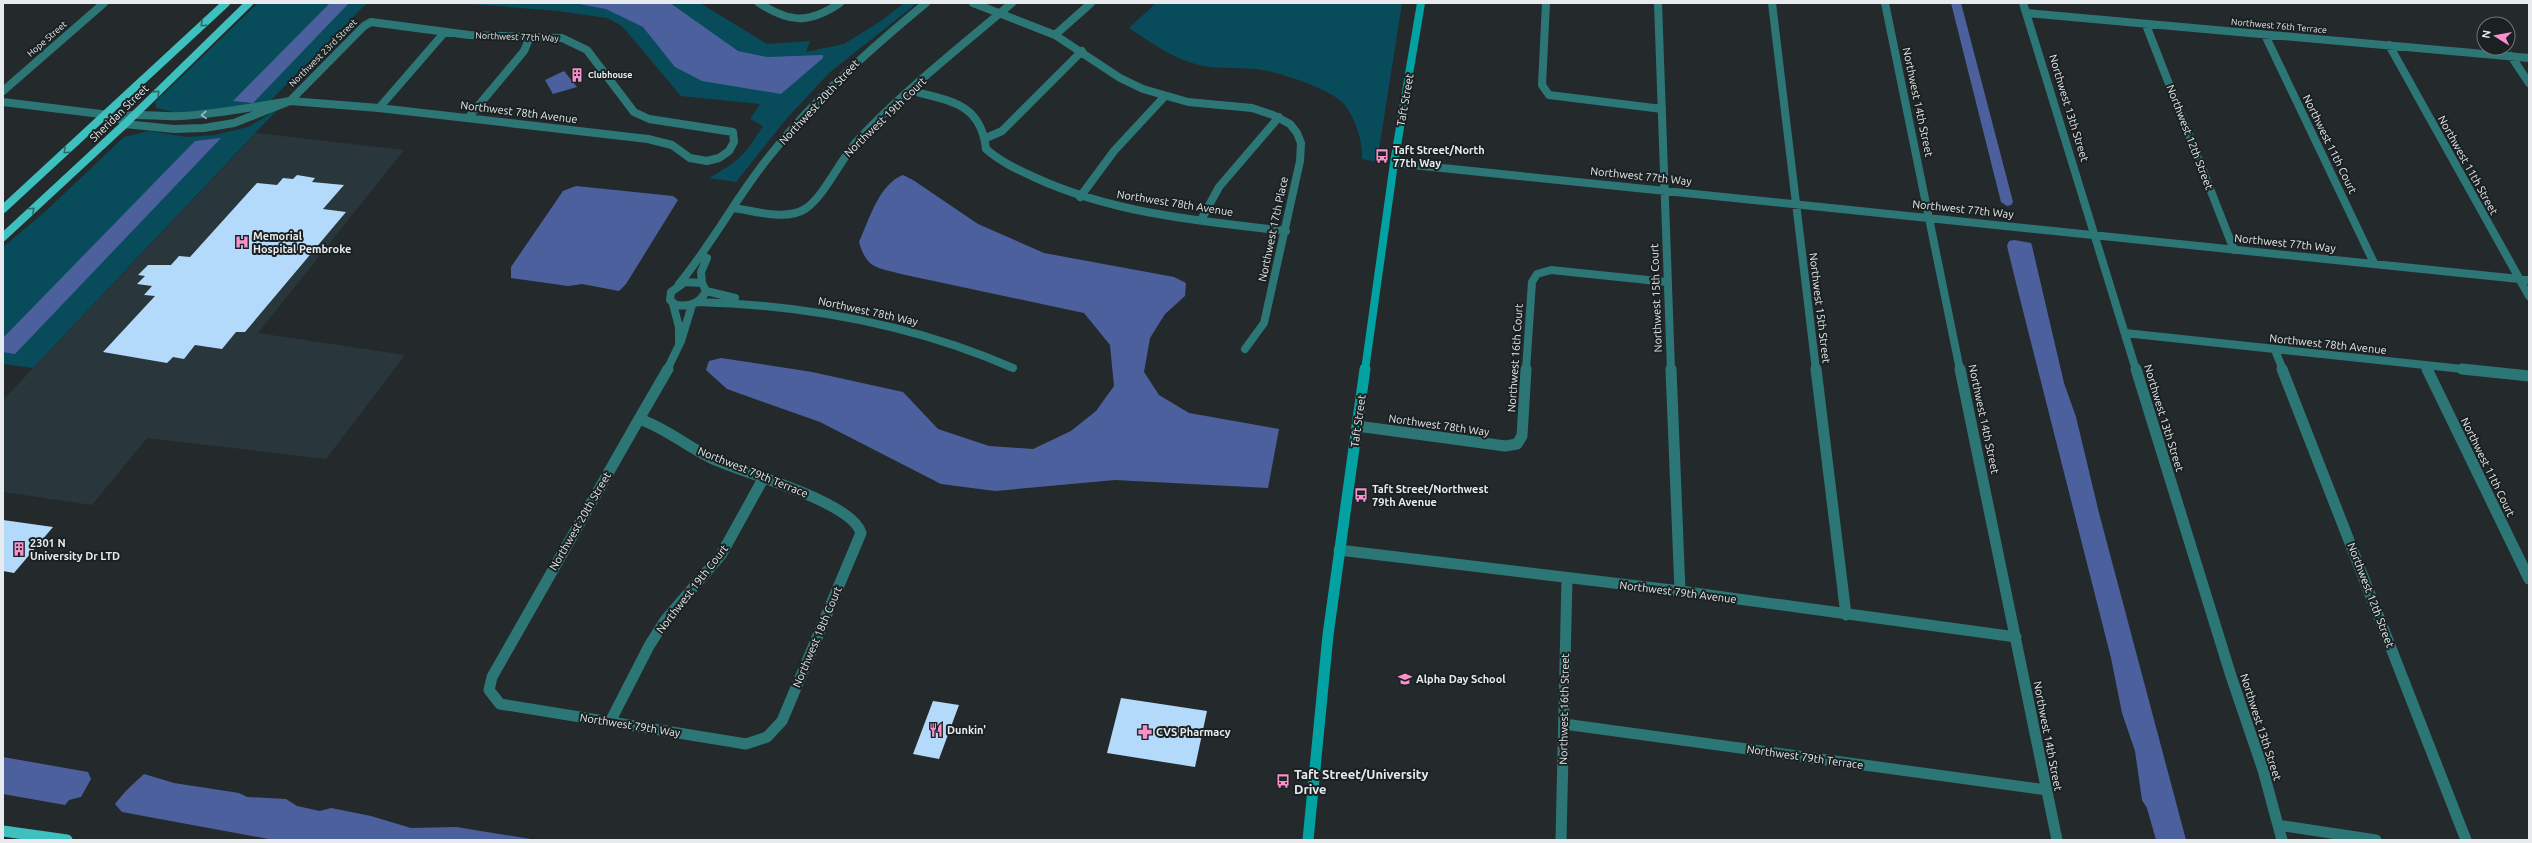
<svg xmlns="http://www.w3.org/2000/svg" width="2532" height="843" font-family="Ubuntu,sans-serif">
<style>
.built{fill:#29363b}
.green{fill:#084c5c}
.water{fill:#4d609e}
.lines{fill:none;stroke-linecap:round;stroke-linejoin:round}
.canal{fill:#4d609e;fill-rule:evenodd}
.building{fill:#b4dafb}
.street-far1{stroke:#2c7776;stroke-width:8}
.street{stroke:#2c7776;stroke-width:11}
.secondary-far1{stroke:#03a2a2;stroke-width:8}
.secondary{stroke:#03a2a2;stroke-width:11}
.primary-far1{stroke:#3ec0be;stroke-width:8}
.primary{stroke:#3ec0be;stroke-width:11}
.oneway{stroke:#2b6968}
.oneway2{stroke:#9cbdbd}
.labels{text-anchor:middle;stroke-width:4;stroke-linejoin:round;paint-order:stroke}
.far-street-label{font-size:9px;fill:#e7ebed;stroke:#1b2122}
.far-poi-label{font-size:9px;font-weight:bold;fill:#e7ebed;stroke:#1b2122;text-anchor:start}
.street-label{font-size:11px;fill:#e7ebed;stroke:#1b2122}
.poi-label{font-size:11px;font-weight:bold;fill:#e7ebed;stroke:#1b2122;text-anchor:start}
.near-poi-label{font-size:13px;font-weight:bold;fill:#e7ebed;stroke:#1b2122;text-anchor:start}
</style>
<rect width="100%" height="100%" fill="#242a2c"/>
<path class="built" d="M 256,133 L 404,150 L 258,333 L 405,355 L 326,459 L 147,438 L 92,505 L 3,492 L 3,400 Z"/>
<path class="green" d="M 258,3 L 367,3 L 269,102 L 222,111 L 177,113 L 156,108 L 155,102 Z
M 460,3 L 700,3 L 767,44 L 810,41 L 806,52 L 844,44 L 881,21 L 904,3 L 917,3 L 829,73 L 787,118 L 736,182 L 709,178 C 739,161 745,155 763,126 L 750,119 L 760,104 L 681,96 L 622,26 L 607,18 L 558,11 Z
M 1156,3 L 1402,3 L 1377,162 L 1362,159 C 1363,142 1356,120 1345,105 C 1332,89 1276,71 1256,69 C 1234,67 1213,70 1192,63 C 1169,56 1149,41 1129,28 Z
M 278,109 L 33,368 L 3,364 L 3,247 L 46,211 L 124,137 L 149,131 L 186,137 L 215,135 L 248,127 Z"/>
<path class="water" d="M 330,3 L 349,3 L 253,103 L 233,101 Z
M 574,3 L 670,3 L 738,51 L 767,57 L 823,55 L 823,58 L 781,94 L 702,81 L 675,67 L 643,27 L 606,9 Z
M 564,71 L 577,87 L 553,94 L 545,80 Z
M 221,138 L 15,354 L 3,352 L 3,338 L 195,141 Z
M 903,175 L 913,180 L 978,224 L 1044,253 L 1174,277 L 1186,283 L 1185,296 L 1165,314 L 1150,338 L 1144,372 L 1159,395 L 1189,413 L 1279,429 L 1268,488 L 1115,480 L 995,491 L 941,484 L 820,422 L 727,389 L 706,370 L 709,361 L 721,358 L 812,372 L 903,392 L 938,429 L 989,446 L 1033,449 L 1071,431 L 1096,411 L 1114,386 L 1110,345 L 1084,313 L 901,274 C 876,267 867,269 859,242 C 869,220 879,184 903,175 Z
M 576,186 L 673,196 L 678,200 L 626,284 L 619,291 L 582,284 L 568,286 L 511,278 L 511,267 L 563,191 Z
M 2014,240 L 2031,243 L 2032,246 L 2064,383 L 2076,417 L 2099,513 L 2186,840 L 2156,840 L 2147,808 L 2142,800 L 2135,751 L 2122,713 L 2111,658 L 2019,295 L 2007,246 L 2009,241 Z
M 3,757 L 88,772 L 91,779 L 81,797 L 69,800 L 65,805 L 3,794 Z
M 144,774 L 174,783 L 239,793 L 247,797 L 286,799 L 297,806 L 320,811 L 331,808 L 371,816 L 411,828 L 456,827 L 537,840 L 274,840 L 122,812 L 115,804 C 124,792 133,784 144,774 Z"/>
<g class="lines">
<path class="canal" d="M 1951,3 L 1961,3 L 2013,202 L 2011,205 L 2007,206 L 2001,202 Z"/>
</g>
<path class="building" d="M 297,175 L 315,178 L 312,182 L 344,185 L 323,209 L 346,212 L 245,332 L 236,332 L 222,349 L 195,345 L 184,359 L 173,357 L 167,363 L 103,352 L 155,296 L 144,295 L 152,286 L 137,284 L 145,276 L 138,275 L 148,265 L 171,265 L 179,256 L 190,257 L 257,183 L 277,185 L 283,178 L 293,179 Z
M 3,520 L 53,527 L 14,573 L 3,571 Z
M 1121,698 L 1207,711 L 1195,767 L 1107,753 Z
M 933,701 L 959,705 L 939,759 L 913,754 Z"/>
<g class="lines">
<path class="street-far1" d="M 759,3 C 790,23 809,24 840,3
M 973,3 L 1055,35 L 1120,78 L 1143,89 L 1188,102 L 1252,108 L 1273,115 L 1290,124 L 1297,133 L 1301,143 L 1300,161 L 1264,323 L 1245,349
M 1546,3 L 1542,85 L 1549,95 L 1662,109
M 1658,3 L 1671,370
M 1772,3 L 1816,370
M 1885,3 L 1960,370
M 2023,3 L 2136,370
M 2027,13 L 2529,58
M 371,22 L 469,35 L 562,38 L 587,50 L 634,112 L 649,119 L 733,132 L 734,142 L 729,151 L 719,158 L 707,161 L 690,158 L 672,145 L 648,139 L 379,108 L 290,101 L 364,26 Z
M 2146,25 L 2234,250
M 1055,35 L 1091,3
M 2265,35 L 2374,263
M 2389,45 L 2529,296
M 2511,56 L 2529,83
M 3,91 L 104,3
M 912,91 C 950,101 981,103 986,149 C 1001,162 1018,170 1036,178 C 1115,214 1201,221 1286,231
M 3,102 L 117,116
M 379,108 L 444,33
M 117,116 L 125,124 L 174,129 L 204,128 L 234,123 L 290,101
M 117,116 C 139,113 159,117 181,116 C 218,114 254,107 290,101
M 468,118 L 524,51 L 530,37
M 986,138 L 1002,131 L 1082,51
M 1394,163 L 2529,280
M 1080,197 L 1114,151 L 1165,96
M 734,208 C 755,211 786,221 805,209 C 824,197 841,158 858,140 C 905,90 960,47 1012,3
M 1201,220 L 1219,187 L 1279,117
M 685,282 L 702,283 L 706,291 C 700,304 689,307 676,305 L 670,300 L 671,292 Z
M 702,283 L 701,272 L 707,258
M 679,284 C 712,244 736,198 768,158 C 814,99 869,50 926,3
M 706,291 L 735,298
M 697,302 C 807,305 912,324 1013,368
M 673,304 L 679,327 L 679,342
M 2125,333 L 2472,370
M 2275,350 L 2283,370
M 2426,366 L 2428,370
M 667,370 L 681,341 L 692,305
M 1526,370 L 1532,282 L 1537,274 L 1551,270 L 1667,282"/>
<path class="street" d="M 1671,369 L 1680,591
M 1816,369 L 1846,615
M 1960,369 L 2057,840
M 2136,369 L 2231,676 L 2263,770 L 2282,840
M 2282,369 L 2466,840
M 2427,369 L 2529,579
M 2462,369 L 2529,376
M 639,419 C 666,428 686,446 711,458 C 742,473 852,501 861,533 L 782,721 L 767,737 L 746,744 L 500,704 L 489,690 L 492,677 Z
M 639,419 L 668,369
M 1357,426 L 1505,446 L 1517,444 L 1522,436 L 1526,369
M 1339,550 L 1680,591 L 2016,637
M 610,722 L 649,646 L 666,619 L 721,555 L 763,479
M 1564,724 L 2047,790
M 2278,825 L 2376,840
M 1561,840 L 1567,578"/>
<path class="secondary-far1" d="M 1365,370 L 1394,163 L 1421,3"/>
<path class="secondary" d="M 1308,840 L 1328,635 L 1365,369"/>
<path class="primary-far1" d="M 3,209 L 226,3
M 3,237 L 125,124 L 249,3"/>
<path class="primary" d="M 3,831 L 67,840"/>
</g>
<defs><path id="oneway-chevron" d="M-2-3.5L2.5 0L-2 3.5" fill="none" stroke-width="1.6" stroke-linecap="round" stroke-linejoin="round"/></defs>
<g class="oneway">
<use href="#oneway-chevron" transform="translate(203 24) rotate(137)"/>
<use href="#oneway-chevron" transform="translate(157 93) rotate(-44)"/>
<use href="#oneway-chevron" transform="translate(66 151) rotate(137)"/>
<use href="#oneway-chevron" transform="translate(32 210) rotate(-43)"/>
</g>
<use class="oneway2" href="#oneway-chevron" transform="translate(204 115) rotate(177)"/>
<defs>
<symbol id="building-bare" viewBox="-9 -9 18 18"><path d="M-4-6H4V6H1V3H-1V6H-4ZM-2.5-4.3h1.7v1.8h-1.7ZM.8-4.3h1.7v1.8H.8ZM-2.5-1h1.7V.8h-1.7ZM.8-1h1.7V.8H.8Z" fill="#f890cc" stroke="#1b2122" stroke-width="2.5" paint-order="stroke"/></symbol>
<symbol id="bus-bare" viewBox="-9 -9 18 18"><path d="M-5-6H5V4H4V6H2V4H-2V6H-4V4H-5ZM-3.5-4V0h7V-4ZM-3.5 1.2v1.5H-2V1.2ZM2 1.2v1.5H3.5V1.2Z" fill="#f890cc" stroke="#1b2122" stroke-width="2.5" paint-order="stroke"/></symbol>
<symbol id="hospital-bare" viewBox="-9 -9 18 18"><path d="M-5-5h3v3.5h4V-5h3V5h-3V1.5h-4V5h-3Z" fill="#f890cc" stroke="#1b2122" stroke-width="2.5" paint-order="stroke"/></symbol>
<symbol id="school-bare" viewBox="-9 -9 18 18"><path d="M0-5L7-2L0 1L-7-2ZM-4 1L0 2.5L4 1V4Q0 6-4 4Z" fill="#f890cc" stroke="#1b2122" stroke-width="2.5" paint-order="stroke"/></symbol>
<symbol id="restaurant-bare" viewBox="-9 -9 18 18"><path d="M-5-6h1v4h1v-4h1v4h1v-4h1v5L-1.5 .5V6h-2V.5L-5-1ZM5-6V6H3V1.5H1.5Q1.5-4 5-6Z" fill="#f890cc" stroke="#1b2122" stroke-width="2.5" paint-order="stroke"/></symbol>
<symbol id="pharmacy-bare" viewBox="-9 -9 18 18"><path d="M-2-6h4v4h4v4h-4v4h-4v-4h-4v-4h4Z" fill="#f890cc" stroke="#1b2122" stroke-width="2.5" paint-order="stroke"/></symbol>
</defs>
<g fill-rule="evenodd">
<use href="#building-bare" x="567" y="65" width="20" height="20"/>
<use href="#bus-bare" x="1372" y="146" width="20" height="20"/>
<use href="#hospital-bare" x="232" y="232" width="20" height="20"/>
<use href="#bus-bare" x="1351" y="485" width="20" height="20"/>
<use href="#building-bare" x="9" y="539" width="20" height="20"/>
<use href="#school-bare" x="1395" y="669" width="20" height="20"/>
<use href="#restaurant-bare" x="926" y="720" width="20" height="20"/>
<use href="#pharmacy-bare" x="1135" y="722" width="20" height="20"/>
<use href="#bus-bare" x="1273" y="771" width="20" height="20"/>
</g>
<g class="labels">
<g class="far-street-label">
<text transform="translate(2279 26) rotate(5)" y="3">Northwest 76th Terrace</text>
<text transform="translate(517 37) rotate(2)" y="3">Northwest 77th Way</text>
<text transform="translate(47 39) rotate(-41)" y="3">Hope Street</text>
<text transform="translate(323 53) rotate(-45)" y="3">Northwest 23rd Street</text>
</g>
<g class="far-poi-label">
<text x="588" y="78">Clubhouse</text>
</g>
<g class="street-label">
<text transform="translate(1405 100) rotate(-80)" y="4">Taft Street</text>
<text transform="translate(819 102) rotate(-47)" y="4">Northwest 20th Street</text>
<text transform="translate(1918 102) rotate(78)" y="4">Northwest 14th Street</text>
<text transform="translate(2069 108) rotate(73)" y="4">Northwest 13th Street</text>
<text transform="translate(519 112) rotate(7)" y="4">Northwest 78th Avenue</text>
<text transform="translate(119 113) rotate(-44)" y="4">Sheridan Street</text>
<text transform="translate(885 117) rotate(-44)" y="4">Northwest 19th Court</text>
<text transform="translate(2190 137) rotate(69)" y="4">Northwest 12th Street</text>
<text transform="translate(2330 144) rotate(64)" y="4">Northwest 11th Court</text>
<text transform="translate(2468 165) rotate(61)" y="4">Northwest 11th Street</text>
<text transform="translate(1641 176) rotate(6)" y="4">Northwest 77th Way</text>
<text transform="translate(1175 203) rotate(9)" y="4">Northwest 78th Avenue</text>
<text transform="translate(1963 209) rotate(6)" y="4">Northwest 77th Way</text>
<text transform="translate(1273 229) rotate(-78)" y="4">Northwest 17th Place</text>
<text transform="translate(2285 243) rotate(6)" y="4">Northwest 77th Way</text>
<text transform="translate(1656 298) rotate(-92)" y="4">Northwest 15th Court</text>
<text transform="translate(1820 308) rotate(83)" y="4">Northwest 15th Street</text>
<text transform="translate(868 311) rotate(12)" y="4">Northwest 78th Way</text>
<text transform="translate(2328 344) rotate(6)" y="4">Northwest 78th Avenue</text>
<text transform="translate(1515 358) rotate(-86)" y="4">Northwest 16th Court</text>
<text transform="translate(2164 418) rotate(73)" y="4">Northwest 13th Street</text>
<text transform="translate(1984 419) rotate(78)" y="4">Northwest 14th Street</text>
<text transform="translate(1358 421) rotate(-82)" y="4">Taft Street</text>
<text transform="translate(1439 425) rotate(8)" y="4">Northwest 78th Way</text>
<text transform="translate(2488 467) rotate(64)" y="4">Northwest 11th Court</text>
<text transform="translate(753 472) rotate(22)" y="4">Northwest 79th Terrace</text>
<text transform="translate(580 521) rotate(-60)" y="4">Northwest 20th Street</text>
<text transform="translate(692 589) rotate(-52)" y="4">Northwest 19th Court</text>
<text transform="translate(1678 592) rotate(7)" y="4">Northwest 79th Avenue</text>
<text transform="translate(2371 595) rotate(69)" y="4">Northwest 12th Street</text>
<text transform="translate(817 637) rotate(-67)" y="4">Northwest 18th Court</text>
<text transform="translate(1564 709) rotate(-89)" y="4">Northwest 16th Street</text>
<text transform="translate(630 725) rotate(9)" y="4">Northwest 79th Way</text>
<text transform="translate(2261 727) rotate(72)" y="4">Northwest 13th Street</text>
<text transform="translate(2048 736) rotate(79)" y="4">Northwest 14th Street</text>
<text transform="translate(1805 757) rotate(8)" y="4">Northwest 79th Terrace</text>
</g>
<g class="poi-label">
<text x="1393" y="154">Taft Street/North<tspan x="1393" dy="13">77th Way</tspan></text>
<text x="253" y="240">Memorial<tspan x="253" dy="13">Hospital Pembroke</tspan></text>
<text x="1372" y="493">Taft Street/Northwest<tspan x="1372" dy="13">79th Avenue</tspan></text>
<text x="30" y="547">2301 N<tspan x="30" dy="13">University Dr LTD</tspan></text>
<text x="1416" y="683">Alpha Day School</text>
<text x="947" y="734">Dunkin'</text>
<text x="1156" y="736">CVS Pharmacy</text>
</g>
<g class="near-poi-label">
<text x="1294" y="779">Taft Street/University<tspan x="1294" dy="15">Drive</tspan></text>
</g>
</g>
<rect width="2532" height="843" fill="none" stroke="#e7ebed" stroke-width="8"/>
<g transform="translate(2496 36) rotate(281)"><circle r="19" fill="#1b2122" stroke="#6d7273"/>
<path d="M0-3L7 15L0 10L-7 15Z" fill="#f890cc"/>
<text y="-6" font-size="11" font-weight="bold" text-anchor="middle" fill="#e7ebed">N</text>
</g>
</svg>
